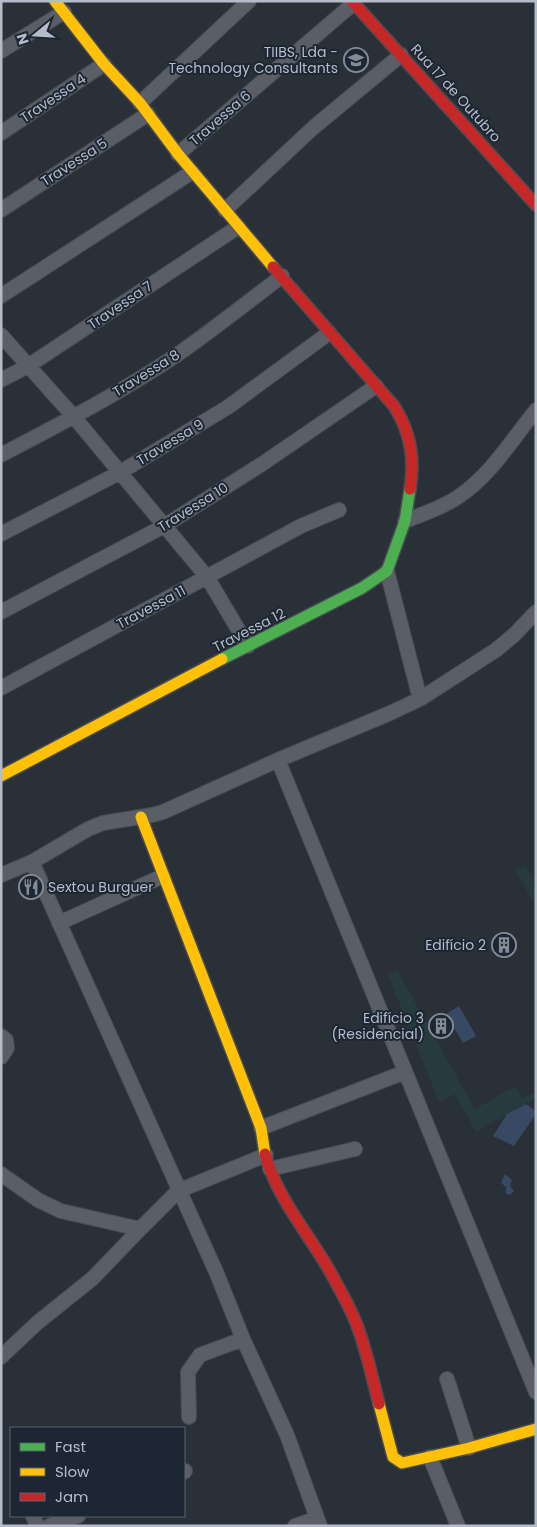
<svg xmlns="http://www.w3.org/2000/svg" width="537" height="1527" font-family="Poppins,sans-serif">
<style>
.green{fill:#273a3e}
.water{fill:#384963}
.lines{fill:none;stroke-linecap:round;stroke-linejoin:round}
.street-casing{stroke:#484c53;stroke-width:16}
.fast-casing{stroke:#484c53;stroke-width:14}
.slow-casing{stroke:#484c53;stroke-width:14}
.jam-casing{stroke:#484c53;stroke-width:14}
.street{stroke:#5a5e66;stroke-width:14}
.fast{stroke:#4caf50;stroke-width:11}
.slow{stroke:#ffc107;stroke-width:11}
.jam{stroke:#c62828;stroke-width:11}
.labels{text-anchor:middle;stroke-width:4;stroke-linejoin:round;paint-order:stroke}
.poi-label{font-size:14px;fill:#b4bcc9;stroke:#1d2633;text-anchor:end}
.street-label{font-size:14px;fill:#b4bcc9;stroke:#1d2633}
</style>
<rect width="100%" height="100%" fill="#2a3038"/>
<path class="green" d="M 525,865 L 536,885 L 536,906 L 515,871 Z
M 397,970 L 475,1109 L 516,1086 L 522,1098 L 536,1091 L 536,1098 L 476,1132 L 455,1094 L 439,1102 L 388,975 Z"/>
<path class="water" d="M 459,1006 L 476,1036 L 463,1043 L 446,1014 Z
M 526,1104 L 536,1111 L 536,1114 L 514,1146 L 493,1136 L 507,1114 Z
M 505,1174 L 512,1180 L 510,1186 L 514,1191 L 510,1195 L 506,1194 L 506,1187 L 501,1183 Z"/>
<g class="lines">
<defs>
<path id="street" d="M 1,51 L 64,12
M 140,103 L 249,1
M 1,133 L 104,64
M 178,154 L 354,3
M 1,210 L 148,114
M 225,210 L 314,127 L 401,55
M 1,296 L 192,172
M 1,335 L 74,417 L 207,577 L 248,646
M 1,380 L 28,366 L 238,227
M 1,455 C 62,423 124,391 181,352 C 215,328 248,302 282,276
M 405,521 C 422,514 442,508 458,497 C 490,476 512,440 536,410
M 1,534 L 119,473 L 228,407 L 329,333
M 387,571 L 420,699
M 1,612 L 164,526 L 262,464 L 376,386
M 1,688 L 301,526 L 339,510
M 278,760 L 536,1392
M 32,862 L 217,1274 L 243,1339 L 287,1435 L 320,1526
M 1,875 L 32,862 L 88,829 L 103,823 L 152,815 L 163,812 L 278,760 L 388,714 L 420,699 L 496,650 L 514,635 L 536,612
M 59,923 L 163,876
M 1,1036 L 6,1040 L 7,1048 L 1,1057
M 261,1128 L 405,1072
M 270,1169 L 355,1149
M 1,1174 L 38,1200 L 61,1211 L 140,1229 L 178,1191 L 266,1155
M 1,1357 L 37,1323 L 93,1278 L 140,1229
M 447,1379 L 469,1448
M 189,1417 L 188,1372 L 200,1355 L 243,1339
M 430,1457 L 458,1526
M 184,1472 L 185,1471
M 33,1516 L 37,1526
M 49,1526 L 78,1516
M 295,1526 L 317,1518"/>
<path id="fast" d="M 222,659 L 362,588 L 387,571 L 405,521 L 410,489"/>
<path id="slow" d="M 55,1 L 104,64 L 140,103 L 178,154 L 273,267
M 1,776 L 222,659
M 141,817 L 261,1128 L 265,1154
M 379,1404 L 393,1457 L 402,1463 L 469,1448 L 536,1429"/>
<path id="jam" d="M 352,1 L 536,205
M 273,267 L 394,406 C 410,431 415,460 410,489
M 265,1154 C 277,1199 310,1235 332,1275 C 342,1294 354,1313 360,1334 C 368,1357 373,1381 379,1404"/>
</defs>
<use href="#street" class="street-casing"/>
<use href="#fast" class="fast-casing"/>
<use href="#slow" class="slow-casing"/>
<use href="#jam" class="jam-casing"/>
<use href="#street" class="street"/>
<use href="#fast" class="fast"/>
<use href="#slow" class="slow"/>
<use href="#jam" class="jam"/>
</g>
<defs>
<symbol id="school-ring" viewBox="-11 -11 22 22"><circle r="9.5" fill="#1d2633" stroke="#848b96" stroke-width="1.5"/><path d="M0-5L7-2L0 1L-7-2ZM-4 1L0 2.5L4 1V4Q0 6-4 4Z" fill="#848b96"/></symbol>
<symbol id="restaurant-ring" viewBox="-11 -11 22 22"><circle r="9.5" fill="#1d2633" stroke="#848b96" stroke-width="1.5"/><path d="M-5-6h1v4h1v-4h1v4h1v-4h1v5L-1.5 .5V6h-2V.5L-5-1ZM5-6V6H3V1.5H1.5Q1.5-4 5-6Z" fill="#848b96"/></symbol>
<symbol id="building-ring" viewBox="-11 -11 22 22"><circle r="9.5" fill="#1d2633" stroke="#848b96" stroke-width="1.5"/><path d="M-4-6H4V6H1V3H-1V6H-4ZM-2.5-4.3h1.7v1.8h-1.7ZM.8-4.3h1.7v1.8H.8ZM-2.5-1h1.7V.8h-1.7ZM.8-1h1.7V.8H.8Z" fill="#848b96"/></symbol>
</defs>
<g fill-rule="evenodd">
<use href="#school-ring" x="342" y="46" width="28" height="28"/>
<use href="#restaurant-ring" x="17" y="873" width="28" height="28"/>
<use href="#building-ring" x="490" y="931" width="28" height="28"/>
<use href="#building-ring" x="427" y="1012" width="28" height="28"/>
</g>
<g class="labels">
<g class="poi-label">
<text x="338" y="57">TIIBS, Lda -<tspan x="338" dy="16">Technology Consultants</tspan></text>
<text x="48" y="892" text-anchor="start">Sextou Burguer</text>
<text x="486" y="950">Edifício 2</text>
<text x="424" y="1023">Edifício 3<tspan x="424" dy="16">(Residencial)</tspan></text>
</g>
<g class="street-label">
<text transform="translate(456 93) rotate(48)" y="5">Rua 17 de Outubro</text>
<text transform="translate(53 98) rotate(-34)" y="5">Travessa 4</text>
<text transform="translate(220 118) rotate(-41)" y="5">Travessa 6</text>
<text transform="translate(74 162) rotate(-33)" y="5">Travessa 5</text>
<text transform="translate(120 305) rotate(-34)" y="5">Travessa 7</text>
<text transform="translate(146 373) rotate(-32)" y="5">Travessa 8</text>
<text transform="translate(170 442) rotate(-31)" y="5">Travessa 9</text>
<text transform="translate(193 507) rotate(-32)" y="5">Travessa 10</text>
<text transform="translate(151 607) rotate(-28)" y="5">Travessa 11</text>
<text transform="translate(249 630) rotate(-27)" y="5">Travessa 12</text>
</g>
</g>
<rect width="537" height="1527" fill="none" stroke="#b4bcc9" stroke-width="5"/>
<rect x="10" y="1427" width="175" height="90" fill="#1d2633" stroke="#59626f"/>
<rect x="20" y="1443" width="25" height="8" fill="#4caf50" stroke="#59626f"/>
<text x="55" y="1452" font-size="15" fill="#b4bcc9">Fast</text>
<rect x="20" y="1468" width="25" height="8" fill="#ffc107" stroke="#59626f"/>
<text x="55" y="1477" font-size="15" fill="#b4bcc9">Slow</text>
<rect x="20" y="1493" width="25" height="8" fill="#c62828" stroke="#59626f"/>
<text x="55" y="1502" font-size="15" fill="#b4bcc9">Jam</text>
<g transform="translate(35 35) rotate(252)" stroke="#1d2633" stroke-width="4" paint-order="stroke">
<path d="M0-4L9 19L0 12L-9 19Z" fill="#b4bcc9"/>
<text y="-8" font-size="14" font-weight="bold" text-anchor="middle" fill="#b4bcc9">N</text>
</g>
</svg>
